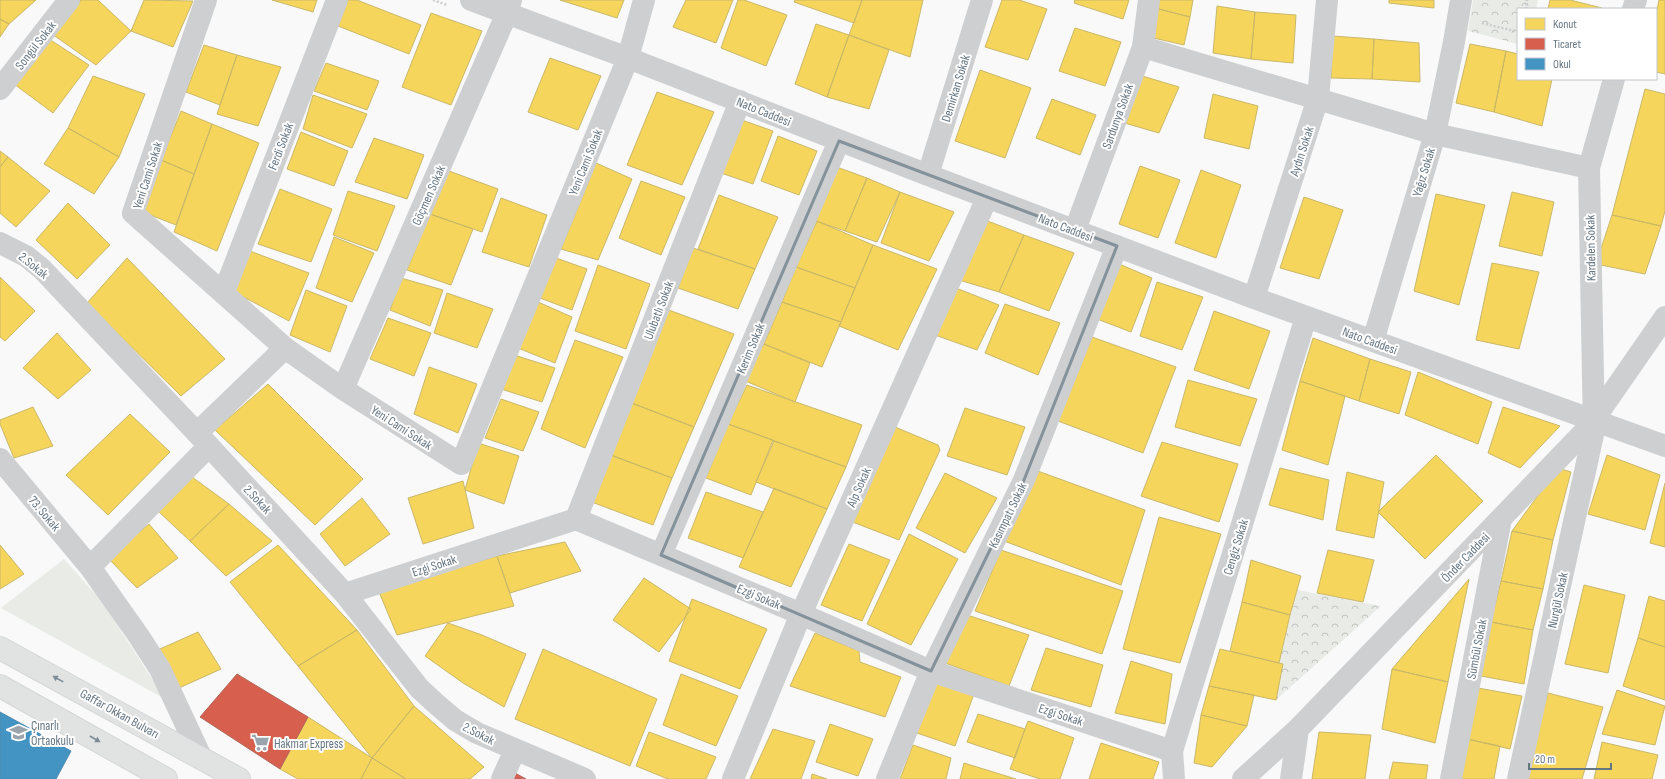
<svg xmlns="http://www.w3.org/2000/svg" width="1665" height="779" font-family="'Sofia Sans Condensed',sans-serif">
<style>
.grass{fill:#e8ebe6}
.forest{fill:url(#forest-crowns)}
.homes{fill:#f6d55c;stroke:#cab868}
.shops{fill:#d6604d;stroke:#b4675d}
.schools{fill:#4393c3;stroke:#4d8ab0}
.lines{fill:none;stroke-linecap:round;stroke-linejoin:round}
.secondary-casing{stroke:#d5d6d7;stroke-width:24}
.path{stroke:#cbcccd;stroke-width:2.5;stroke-dasharray:2 2;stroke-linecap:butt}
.street{stroke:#cecfd0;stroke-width:22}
.secondary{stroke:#e1e2e2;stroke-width:22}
.oneway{fill:#7e8c96}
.marked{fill:none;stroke:#84929c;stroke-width:3;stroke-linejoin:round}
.labels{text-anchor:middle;stroke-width:4;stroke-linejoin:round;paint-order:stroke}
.street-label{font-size:13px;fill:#657683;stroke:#fff}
.poi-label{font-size:13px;fill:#657683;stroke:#fff;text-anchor:start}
</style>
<defs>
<pattern id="forest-crowns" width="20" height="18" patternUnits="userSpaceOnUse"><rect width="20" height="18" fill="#e8ebe6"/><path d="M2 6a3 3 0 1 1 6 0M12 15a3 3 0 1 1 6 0" fill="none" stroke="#c0c3c0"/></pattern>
</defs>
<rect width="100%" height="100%" fill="#f9f9f9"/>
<path class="grass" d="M 64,559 L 101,600 L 165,699 L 1,608 Z"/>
<path class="forest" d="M 1473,0 L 1538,0 L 1536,9 L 1518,9 L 1518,44 L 1468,31 Z
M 1297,590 L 1381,606 L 1276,700 L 1283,665 L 1279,663 Z"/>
<path class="homes" d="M 0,0 L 36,0 L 9,24 L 0,19 Z
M 81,0 L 98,0 L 131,31 L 96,65 L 52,34 Z
M 144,0 L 193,1 L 173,47 L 131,31 Z
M 272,0 L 317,0 L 313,12 Z
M 348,0 L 357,0 L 421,25 L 409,54 L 338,26 Z
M 560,0 L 624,0 L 617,18 Z
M 686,0 L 733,0 L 716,43 L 673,27 Z
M 738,0 L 744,0 L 787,15 L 766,66 L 721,48 Z
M 795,0 L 862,0 L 854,23 L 794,2 Z
M 862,0 L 923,0 L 910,57 L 849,35 Z
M 1002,0 L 1019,0 L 1047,9 L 1028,60 L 985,47 Z
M 1075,0 L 1129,0 L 1123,19 L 1074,3 Z
M 1157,0 L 1193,0 L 1190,17 L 1155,8 Z
M 1389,0 L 1434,0 L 1434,8 L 1389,3 Z
M 1550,0 L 1570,0 L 1602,8 L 1601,9 L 1548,9 Z
M 1659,0 L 1665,0 L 1665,74 L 1656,72 L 1656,14 Z
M 1217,6 L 1255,12 L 1251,59 L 1213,53 Z
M 1155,8 L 1190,17 L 1184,45 L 1149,37 Z
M 1255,12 L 1296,15 L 1293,63 L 1251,59 Z
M 431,13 L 482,31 L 451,105 L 402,87 Z
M 0,19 L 9,24 L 0,37 Z
M 816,24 L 849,35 L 827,97 L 795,84 Z
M 1075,28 L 1121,42 L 1105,86 L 1059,71 Z
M 849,35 L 889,50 L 869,109 L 827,97 Z
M 1333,36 L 1374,39 L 1372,79 L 1331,78 Z
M 49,39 L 89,65 L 53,113 L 14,84 Z
M 1374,39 L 1419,43 L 1420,82 L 1372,79 Z
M 1470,44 L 1506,51 L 1494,112 L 1456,103 Z
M 204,45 L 237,55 L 220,105 L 186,92 Z
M 1506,51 L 1518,54 L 1518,79 L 1552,79 L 1542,126 L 1494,112 Z
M 237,55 L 281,67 L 258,126 L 217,114 Z
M 550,58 L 601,76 L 578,130 L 528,112 Z
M 326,63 L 379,81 L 367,110 L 314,91 Z
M 980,70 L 1031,88 L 1005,158 L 955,141 Z
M 1139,75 L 1179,87 L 1159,133 L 1121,122 Z
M 93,76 L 145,94 L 119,157 L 68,128 Z
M 1645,89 L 1665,94 L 1665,211 L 1661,226 L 1612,215 Z
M 657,92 L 714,112 L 682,185 L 627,165 Z
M 1213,94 L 1258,106 L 1249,149 L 1204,138 Z
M 313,95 L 367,114 L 352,148 L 303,129 Z
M 1052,99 L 1096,115 L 1080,155 L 1036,138 Z
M 181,111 L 212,124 L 194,174 L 161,160 Z
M 739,119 L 773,131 L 753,184 L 721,173 Z
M 212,124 L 259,143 L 217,251 L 174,232 Z
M 68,128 L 119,157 L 94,194 L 44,164 Z
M 301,132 L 348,151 L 334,186 L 287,169 Z
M 778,136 L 817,151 L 799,195 L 761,181 Z
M 374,138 L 424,155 L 407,199 L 355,182 Z
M 0,151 L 8,157 L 0,167 Z
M 8,157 L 50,191 L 16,227 L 0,213 L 0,167 Z
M 161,160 L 194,174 L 176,225 L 140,211 Z
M 596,163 L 632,179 L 598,260 L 561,249 Z
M 834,166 L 867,178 L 845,231 L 813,220 Z
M 1140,166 L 1180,180 L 1158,238 L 1119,224 Z
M 1201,170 L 1241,185 L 1216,258 L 1175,243 Z
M 449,171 L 498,189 L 482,232 L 430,214 Z
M 867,178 L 900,192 L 877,242 L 845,231 Z
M 641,181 L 685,197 L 661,255 L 619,238 Z
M 280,189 L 332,209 L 311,262 L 258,244 Z
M 348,191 L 395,206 L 377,251 L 333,235 Z
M 900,192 L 954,212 L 929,261 L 881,243 Z
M 1512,192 L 1554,202 L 1542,256 L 1499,246 Z
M 1436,194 L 1485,205 L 1459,305 L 1414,291 Z
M 719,195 L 778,217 L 755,269 L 698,249 Z
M 1304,197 L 1343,210 L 1319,279 L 1280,268 Z
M 501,198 L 547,215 L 529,267 L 482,252 Z
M 68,203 L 110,245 L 77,279 L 36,240 Z
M 430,214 L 473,229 L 451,285 L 407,270 Z
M 1612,215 L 1661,226 L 1645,274 L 1596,264 Z
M 985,220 L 1024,235 L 999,292 L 959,280 Z
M 817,221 L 873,245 L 855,288 L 796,267 Z
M 1024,235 L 1074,253 L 1049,311 L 999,292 Z
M 334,237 L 374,253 L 352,302 L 316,288 Z
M 873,245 L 937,269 L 898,350 L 839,326 Z
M 693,248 L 755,269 L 738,309 L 678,288 Z
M 247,250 L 309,273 L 289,321 L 234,292 Z
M 127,258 L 225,359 L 181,396 L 87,303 Z
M 556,258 L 587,269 L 572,310 L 540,298 Z
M 1492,263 L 1539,272 L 1519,349 L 1476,340 Z
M 1119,264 L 1152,278 L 1131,332 L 1097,319 Z
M 598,265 L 650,284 L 626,349 L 575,331 Z
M 796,267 L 855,288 L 841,322 L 782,302 Z
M 0,277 L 35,311 L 5,341 L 0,337 Z
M 401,278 L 443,290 L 430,326 L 390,310 Z
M 1157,282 L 1203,297 L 1182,350 L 1140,336 Z
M 956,288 L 999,305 L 977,350 L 935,335 Z
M 306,290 L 347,306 L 330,352 L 290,335 Z
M 447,293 L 493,309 L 477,348 L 434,333 Z
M 538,302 L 572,317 L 555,363 L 518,348 Z
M 782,302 L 841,322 L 822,367 L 764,344 Z
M 1005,304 L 1060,323 L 1038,375 L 985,353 Z
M 666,309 L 734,334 L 694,427 L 629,402 Z
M 1214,311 L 1270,331 L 1249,389 L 1194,370 Z
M 388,318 L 431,333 L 414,376 L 370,359 Z
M 57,333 L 91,370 L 58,399 L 23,368 Z
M 1092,337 L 1176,367 L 1143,453 L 1058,421 Z
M 1313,338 L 1370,359 L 1359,401 L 1300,381 Z
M 575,340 L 623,357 L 585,448 L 541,429 Z
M 764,344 L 810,363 L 795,402 L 743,380 Z
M 514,355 L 555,368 L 542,402 L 501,389 Z
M 1370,359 L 1411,372 L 1399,414 L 1359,401 Z
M 429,367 L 477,384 L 458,433 L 414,414 Z
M 1418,372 L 1492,402 L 1478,444 L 1405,415 Z
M 1188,380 L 1257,399 L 1240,446 L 1175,427 Z
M 1300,381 L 1345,396 L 1328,465 L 1282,450 Z
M 268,384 L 363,479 L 315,525 L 215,430 Z
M 747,385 L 862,425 L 846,467 L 728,424 Z
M 501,399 L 539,412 L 523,451 L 485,438 Z
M 629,402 L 694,427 L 672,478 L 608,454 Z
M 33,407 L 53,446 L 14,458 L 0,424 L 0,420 Z
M 1503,407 L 1560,426 L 1520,468 L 1488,453 Z
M 965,408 L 1025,427 L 1007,475 L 947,456 Z
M 130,414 L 170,452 L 108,515 L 66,475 Z
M 728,424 L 773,440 L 751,495 L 706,478 Z
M 895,427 L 938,445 L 940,450 L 899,540 L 850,521 Z
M 774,441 L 846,467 L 827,509 L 756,482 Z
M 1162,442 L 1238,464 L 1219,522 L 1141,496 Z
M 478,443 L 519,456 L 504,504 L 465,490 Z
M 608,454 L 672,478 L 653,525 L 589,501 Z
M 1436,455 L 1483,501 L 1425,559 L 1378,512 Z
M 1607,455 L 1660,475 L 1645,530 L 1588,514 Z
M 1280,468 L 1329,480 L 1323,520 L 1269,505 Z
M 1558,468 L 1571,472 L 1553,540 L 1512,531 Z
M 1035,470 L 1145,510 L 1121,585 L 1004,541 Z
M 1347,472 L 1384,482 L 1374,538 L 1336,530 Z
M 945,473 L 997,498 L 965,553 L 916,528 Z
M 192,477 L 229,504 L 190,541 L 158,511 Z
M 463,481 L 474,528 L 423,544 L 408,498 Z
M 1665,483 L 1665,547 L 1650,543 Z
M 774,488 L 827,509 L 791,587 L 739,567 Z
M 706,492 L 763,512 L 743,558 L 688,538 Z
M 362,498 L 390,534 L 345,566 L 320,534 Z
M 229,504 L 272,541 L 226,576 L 190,541 Z
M 1159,517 L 1221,534 L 1180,663 L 1123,649 Z
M 149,524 L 178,558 L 137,588 L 108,558 Z
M 1512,531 L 1553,540 L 1543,589 L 1501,581 Z
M 909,534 L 958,559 L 911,645 L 867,624 Z
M 565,542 L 581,571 L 510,593 L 497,556 Z
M 849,544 L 890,560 L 862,621 L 821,605 Z
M 0,545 L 24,574 L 0,589 Z
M 278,545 L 357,630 L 298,666 L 230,582 Z
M 1001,550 L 1123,591 L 1102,654 L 975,611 Z
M 1328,550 L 1374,560 L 1363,602 L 1317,593 Z
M 497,556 L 514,606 L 397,635 L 379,592 Z
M 1251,560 L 1301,576 L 1290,615 L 1242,602 Z
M 644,578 L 691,609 L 659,652 L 613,620 Z
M 1469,579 L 1448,682 L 1392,669 Z
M 1501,581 L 1543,589 L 1533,630 L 1491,622 Z
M 1584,585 L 1625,595 L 1608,673 L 1565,664 Z
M 1649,596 L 1665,601 L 1665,647 L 1638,638 Z
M 692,599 L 767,629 L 740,689 L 669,661 Z
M 1242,602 L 1290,615 L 1279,663 L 1230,651 Z
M 967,615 L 1029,635 L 1009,686 L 945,663 Z
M 1491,622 L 1533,630 L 1524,684 L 1481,676 Z
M 448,623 L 482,635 L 526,654 L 504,707 L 463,683 L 425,656 Z
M 357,630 L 414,706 L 372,758 L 298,666 Z
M 198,632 L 221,669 L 179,688 L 160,649 Z
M 815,633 L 859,651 L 860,662 L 901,677 L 885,717 L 790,686 Z
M 1638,638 L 1665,647 L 1665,700 L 1623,686 Z
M 1046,648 L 1103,665 L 1091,707 L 1031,690 Z
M 543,649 L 657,699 L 630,766 L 515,719 Z
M 1220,649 L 1283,664 L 1276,700 L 1209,686 Z
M 1131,661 L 1172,674 L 1165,724 L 1115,713 Z
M 1392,669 L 1448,682 L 1435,743 L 1382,729 Z
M 681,674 L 738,696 L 716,746 L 663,725 Z
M 934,681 L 974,694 L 955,746 L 914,732 Z
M 1209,686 L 1254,695 L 1247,726 L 1201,715 Z
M 1478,688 L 1522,696 L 1510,749 L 1467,739 Z
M 1617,690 L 1665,706 L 1655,745 L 1602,734 Z
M 1548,693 L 1603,707 L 1582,779 L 1525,779 Z
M 414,706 L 484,767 L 470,779 L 406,779 L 372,758 Z
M 978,714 L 1025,729 L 1015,758 L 967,742 Z
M 1201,715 L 1247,726 L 1212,767 L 1194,763 Z
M 308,717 L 372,758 L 361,779 L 298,779 L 280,769 Z
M 1028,721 L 1074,738 L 1060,779 L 1040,779 L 1010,769 Z
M 830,724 L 873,739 L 858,776 L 816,762 Z
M 773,729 L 815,741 L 801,779 L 750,779 Z
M 649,732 L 716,757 L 706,779 L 668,779 L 636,766 Z
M 1319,732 L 1371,735 L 1365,779 L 1312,779 Z
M 1467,739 L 1500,746 L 1494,779 L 1459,779 Z
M 1602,742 L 1658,755 L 1652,779 L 1594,779 Z
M 1101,743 L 1159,762 L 1153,779 L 1089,779 Z
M 913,745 L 951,758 L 946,779 L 900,779 Z
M 372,758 L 406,779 L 361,779 Z
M 1393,762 L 1428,765 L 1426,779 L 1389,779 Z
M 964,763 L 1016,779 L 960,779 Z
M 812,774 L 827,779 L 811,779 Z"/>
<path class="shops" d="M 237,674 L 308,717 L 280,769 L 200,717 Z
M 515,773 L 526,779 L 512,779 Z"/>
<path class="schools" d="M 0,712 L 71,751 L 56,779 L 0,779 Z"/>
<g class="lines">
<defs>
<path id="secondary" d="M 0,648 L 239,779
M 0,686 L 166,779"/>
</defs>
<use href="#secondary" class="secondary-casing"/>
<path class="path" d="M 433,0 L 447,5
M 1526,9 L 1527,0
M 1482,23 L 1518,32"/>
<path class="street" d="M 206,0 L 133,213 L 285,348 L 343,389 L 461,464 L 628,58 L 644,0
M 471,0 L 628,58 L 928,175 L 1254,298 L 1665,446
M 1633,9 L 1636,0
M 1143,47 L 1435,134 L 1589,168
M 0,89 L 69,0
M 928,175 L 982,0
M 1075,230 L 1143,47 L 1149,0
M 0,243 L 26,256 L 42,269 L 197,433 L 345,594 L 419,688 L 434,702 L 455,720 L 477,733 L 585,779
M 224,292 L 337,0
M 1254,298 L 1318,98 L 1327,0
M 1373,341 L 1435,134 L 1454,42 L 1461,0
M 343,389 L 507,13 L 511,0
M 197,433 L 285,348
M 0,459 L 90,567 L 138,635 L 160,669 L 201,757
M 576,519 L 740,101
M 661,555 L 839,141
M 90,567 L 209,446
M 345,594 L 576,519 L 801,614 L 931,671 L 1172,751
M 502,779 L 515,750
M 733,779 L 801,614 L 987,198
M 887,779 L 931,671 L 1024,480 L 1117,246
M 1174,779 L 1172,751 L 1306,317
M 1243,779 L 1298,729 L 1588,428 L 1665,317
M 1291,779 L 1298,729
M 1451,779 L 1501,519
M 1518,779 L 1594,430 L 1589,168 L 1614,79"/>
<use href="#secondary" class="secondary"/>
</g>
<defs><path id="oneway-solid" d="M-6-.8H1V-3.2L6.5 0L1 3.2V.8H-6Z"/></defs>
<g class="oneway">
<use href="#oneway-solid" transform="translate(58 679) rotate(-151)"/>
<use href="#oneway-solid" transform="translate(95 739) rotate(30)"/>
</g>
<path class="marked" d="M 839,141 L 1117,246 L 1024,480 L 931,671 L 661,555 Z"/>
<defs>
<symbol id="school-bare" viewBox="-9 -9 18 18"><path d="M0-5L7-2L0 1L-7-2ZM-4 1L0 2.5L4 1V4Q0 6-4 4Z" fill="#99a4ac" stroke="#fff" stroke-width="2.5" paint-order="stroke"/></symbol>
<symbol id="supermarket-bare" viewBox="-9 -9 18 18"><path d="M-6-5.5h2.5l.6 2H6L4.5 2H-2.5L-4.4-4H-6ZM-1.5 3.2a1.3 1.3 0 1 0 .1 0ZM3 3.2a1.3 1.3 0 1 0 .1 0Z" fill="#99a4ac" stroke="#fff" stroke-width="2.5" paint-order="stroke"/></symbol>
</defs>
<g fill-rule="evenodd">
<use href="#school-bare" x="6" y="720" width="25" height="25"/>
<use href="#supermarket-bare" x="248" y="730" width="25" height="25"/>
</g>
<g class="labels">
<g class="street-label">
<text transform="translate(35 45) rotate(-52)" y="5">Songül Sokak</text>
<text transform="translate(955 88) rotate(-73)" y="5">Demirkan Sokak</text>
<text transform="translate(764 111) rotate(22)" y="5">Nato Caddesi</text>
<text transform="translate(1117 116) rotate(-70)" y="5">Sardunya Sokak</text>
<text transform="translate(280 146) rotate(-69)" y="5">Ferdi Sokak</text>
<text transform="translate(1301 151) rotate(-72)" y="5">Aydın Sokak</text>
<text transform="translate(585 162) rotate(-68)" y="5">Yeni Cami Sokak</text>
<text transform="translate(1423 172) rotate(-73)" y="5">Yağız Sokak</text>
<text transform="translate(147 175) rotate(-72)" y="5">Yeni Cami Sokak</text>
<text transform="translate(428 195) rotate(-66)" y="5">Göçmen Sokak</text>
<text transform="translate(1066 227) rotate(21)" y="5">Nato Caddesi</text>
<text transform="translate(1590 248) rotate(-91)" y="5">Kardelen Sokak</text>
<text transform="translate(34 265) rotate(39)" y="5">2.Sokak</text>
<text transform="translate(658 310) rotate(-69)" y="5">Ulubatlı Sokak</text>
<text transform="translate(1370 340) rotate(20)" y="5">Nato Caddesi</text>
<text transform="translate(750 348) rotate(-67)" y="5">Kerim Sokak</text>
<text transform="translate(402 427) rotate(33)" y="5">Yeni Cami Sokak</text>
<text transform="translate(858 487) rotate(-66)" y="5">Alp Sokak</text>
<text transform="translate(258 499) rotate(47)" y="5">2.Sokak</text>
<text transform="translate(45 513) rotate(50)" y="5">73. Sokak</text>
<text transform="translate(1007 515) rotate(-64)" y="5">Kasımpatı Sokak</text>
<text transform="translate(1235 547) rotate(-73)" y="5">Cengiz Sokak</text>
<text transform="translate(1465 557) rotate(-46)" y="5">Önder Caddesi</text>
<text transform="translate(434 565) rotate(-18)" y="5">Ezgi Sokak</text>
<text transform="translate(759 596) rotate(23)" y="5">Ezgi Sokak</text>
<text transform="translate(1557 600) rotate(-78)" y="5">Nurgül Sokak</text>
<text transform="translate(1476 649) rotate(-79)" y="5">Sümbül Sokak</text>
<text transform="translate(120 713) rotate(29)" y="5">Gaffar Okkan Bulvarı</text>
<text transform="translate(1061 714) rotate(18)" y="5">Ezgi Sokak</text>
<text transform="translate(479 733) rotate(27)" y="5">2.Sokak</text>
</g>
<g class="poi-label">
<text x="31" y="730">Çınarlı<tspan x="31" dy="15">Ortaokulu</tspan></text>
<text x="274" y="748">Hakmar Express</text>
</g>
</g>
<rect x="1517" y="8" width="140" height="72" fill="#ffffff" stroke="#c1c8cd"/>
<rect x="1525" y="18" width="20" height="12" fill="#f6d55c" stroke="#c1c8cd"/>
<text x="1553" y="28" font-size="12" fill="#657683">Konut</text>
<rect x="1525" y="38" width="20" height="12" fill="#d6604d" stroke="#c1c8cd"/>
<text x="1553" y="48" font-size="12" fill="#657683">Ticaret</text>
<rect x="1525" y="58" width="20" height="12" fill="#4393c3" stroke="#c1c8cd"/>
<text x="1553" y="68" font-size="12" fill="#657683">Okul</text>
<path d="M1529 763v6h82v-6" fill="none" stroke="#657683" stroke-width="2"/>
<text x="1535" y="763" font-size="12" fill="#657683" stroke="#ffffff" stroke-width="3" paint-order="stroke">20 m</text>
</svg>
